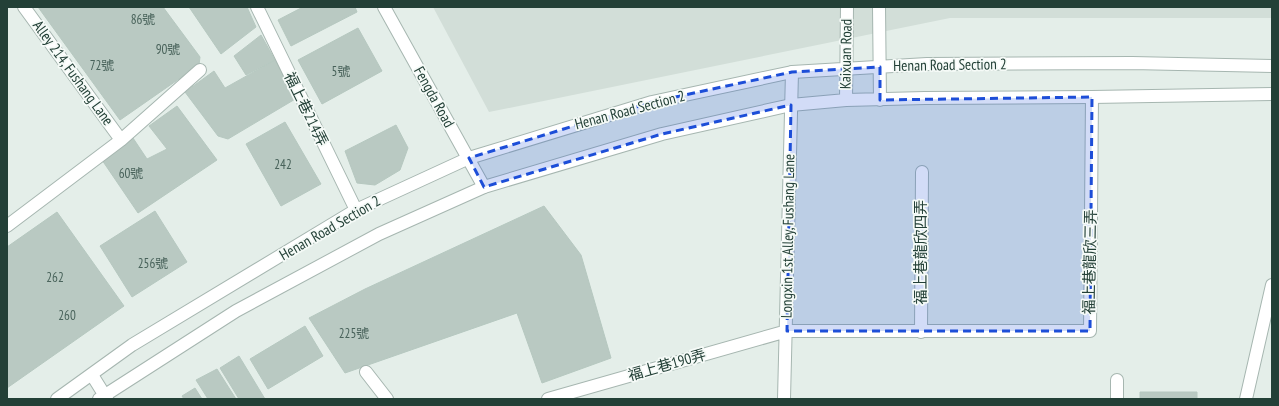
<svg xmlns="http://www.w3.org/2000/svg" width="1279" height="406" font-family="'PT Sans Narrow','Noto Sans TC',sans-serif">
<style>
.built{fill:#d2ded8}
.building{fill:#b9c9c2;stroke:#b6c8c0}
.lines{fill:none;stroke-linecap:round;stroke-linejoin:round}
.service-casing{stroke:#a6b6b0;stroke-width:14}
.minor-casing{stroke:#a6b6b0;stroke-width:14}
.tertiary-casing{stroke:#a6b6b0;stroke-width:14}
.service{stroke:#fff;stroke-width:12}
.minor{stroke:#fff;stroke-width:12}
.tertiary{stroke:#fff;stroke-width:12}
.marked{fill:#1d4ed8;fill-opacity:0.2;stroke:#1d4ed8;stroke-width:3;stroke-dasharray:8 5;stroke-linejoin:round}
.labels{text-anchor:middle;stroke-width:3.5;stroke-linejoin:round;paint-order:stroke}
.number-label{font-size:13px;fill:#48625a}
.street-label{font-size:15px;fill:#234037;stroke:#f5faf7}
</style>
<rect width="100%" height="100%" fill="#e4eee9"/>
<path class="built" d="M 433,7 L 1272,7 L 1272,18 L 950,18 L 489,112 Z"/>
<path class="building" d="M 38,7 L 163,7 L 200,57 L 199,65 L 120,120 Z
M 189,7 L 247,7 L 256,27 L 221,54 Z
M 303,7 L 355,7 L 357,12 L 291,46 L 278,20 Z
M 358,28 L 382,71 L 322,104 L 298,60 Z
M 261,35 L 275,60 L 246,75 L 234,56 Z
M 275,60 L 297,98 L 228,139 L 218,136 L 185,92 L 214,71 L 225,88 Z
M 177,106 L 217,160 L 138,213 L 102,160 L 133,138 L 147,159 L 167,149 L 149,126 Z
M 285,122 L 321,184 L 281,206 L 246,144 Z
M 396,125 L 408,148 L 400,170 L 375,185 L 357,183 L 345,151 Z
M 544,206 L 581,255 L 611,358 L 542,383 L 517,313 L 345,373 L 309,318 L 365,289 Z
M 155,211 L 187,262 L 132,297 L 100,246 Z
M 57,212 L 124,306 L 7,388 L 7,247 Z
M 305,326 L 323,356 L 268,389 L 250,359 Z
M 239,356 L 265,399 L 239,399 L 220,368 Z
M 217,369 L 236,399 L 208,399 L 196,380 Z
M 195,388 L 202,399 L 184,399 L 182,396 Z
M 1140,392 L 1197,392 L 1197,399 L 1140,399 Z"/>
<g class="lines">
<defs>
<path id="service" d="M 24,7 L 121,140
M 257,7 L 356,210
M 7,226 L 121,140 L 200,70
M 1246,399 L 1272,285"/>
<path id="minor" d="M 384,7 L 484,187
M 921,332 L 922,172
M 366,372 L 387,399
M 92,375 L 107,399
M 548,399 L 787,331 L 1090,331 L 1092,97
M 784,399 L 792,72
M 1117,399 L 1117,380"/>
<path id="tertiary" d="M 879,7 L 880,100
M 846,100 L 847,7
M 57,399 L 132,345 L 356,210 L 469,158 L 652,102 L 792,72 L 927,64 L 1132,63 L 1272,66
M 99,399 L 236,311 L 379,234 L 484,187 L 662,134 L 791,105 L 846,100 L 925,98 L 1092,97 L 1272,94"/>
</defs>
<use href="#service" class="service-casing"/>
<use href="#minor" class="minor-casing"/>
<use href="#tertiary" class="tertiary-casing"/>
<use href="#service" class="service"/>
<use href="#minor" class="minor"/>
<use href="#tertiary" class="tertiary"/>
</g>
<path class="marked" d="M 880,67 L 880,100 L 1092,97 L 1090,331 L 787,331 L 791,105 L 662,134 L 484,187 L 469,158 L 652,102 L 792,72 Z"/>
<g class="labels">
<g class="number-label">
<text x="143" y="24">86號</text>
<text x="168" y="54">90號</text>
<text x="102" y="70">72號</text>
<text x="341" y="76">5號</text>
<text x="283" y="169">242</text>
<text x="131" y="178">60號</text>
<text x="153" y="268">256號</text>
<text x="55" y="282">262</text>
<text x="67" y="320">260</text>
<text x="354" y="338">225號</text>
</g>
<g class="street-label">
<text transform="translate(846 54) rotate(-89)" y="5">Kaixuan Road</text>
<text transform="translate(950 65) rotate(-1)" y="5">Henan Road Section 2</text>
<text transform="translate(73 73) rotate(54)" y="5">Alley 214, Fushang Lane</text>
<text transform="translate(434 97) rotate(61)" y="5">Fengda Road</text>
<text transform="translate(306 109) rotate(64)" y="5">福上巷214弄</text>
<text transform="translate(630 110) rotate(-15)" y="5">Henan Road Section 2</text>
<text transform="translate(330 228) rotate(-30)" y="5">Henan Road Section 2</text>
<text transform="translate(788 236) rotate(-89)" y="5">Longxin 1st Alley, Fushang Lane</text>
<text transform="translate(921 252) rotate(-90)" y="5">福上巷龍欣四弄</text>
<text transform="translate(1090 262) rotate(-89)" y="5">福上巷龍欣三弄</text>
<text transform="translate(667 365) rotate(-16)" y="5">福上巷190弄</text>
</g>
</g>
<rect width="1279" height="406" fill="none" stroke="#234037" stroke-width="16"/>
</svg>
